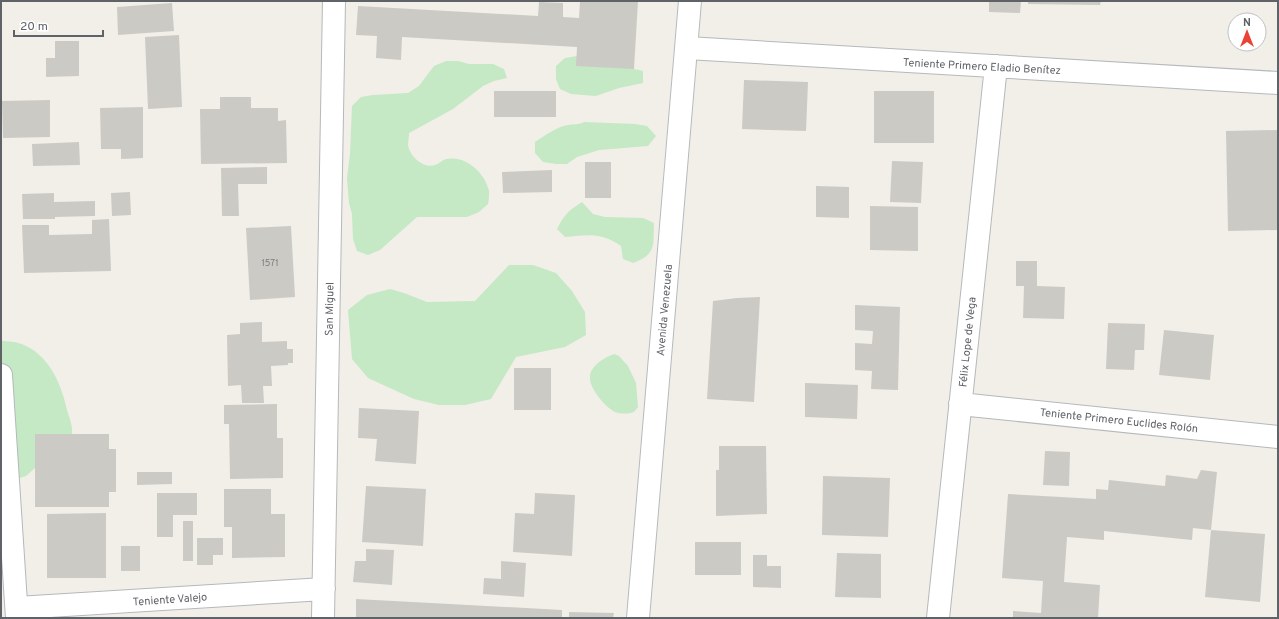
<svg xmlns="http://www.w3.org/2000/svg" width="1279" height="619" font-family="Overpass,sans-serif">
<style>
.green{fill:#c5e8c5}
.building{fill:#cccac5}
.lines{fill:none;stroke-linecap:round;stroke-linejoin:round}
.minor-casing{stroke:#b5b8bc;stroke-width:24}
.secondary-casing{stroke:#b6babf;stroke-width:24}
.minor{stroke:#fff;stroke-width:22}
.secondary{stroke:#fff;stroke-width:22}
.labels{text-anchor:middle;stroke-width:3;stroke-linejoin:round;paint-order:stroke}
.number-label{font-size:9px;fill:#7a7d7f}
.street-label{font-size:11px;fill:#5f6368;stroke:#fff}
</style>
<rect width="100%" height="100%" fill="#f1efe8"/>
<path class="green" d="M 577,56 L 643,71 L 643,83 L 619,88 L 596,96 L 571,94 L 560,89 L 556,79 L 556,66 L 565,58 Z
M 446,61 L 458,61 L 469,64 L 493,64 L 504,69 L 507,78 L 494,81 L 483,86 L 453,109 L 409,133 C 409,137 408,142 408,145 C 410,157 424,169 435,165 C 439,164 442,160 446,159 C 466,155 485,173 489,191 C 489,195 489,200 488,204 L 479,212 L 467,217 L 417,217 L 380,250 L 368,255 L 357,251 L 353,239 L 352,214 L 349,203 L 347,178 L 350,154 L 352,106 L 361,97 L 373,95 L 408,93 L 419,86 L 434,66 Z
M 584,122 L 635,124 L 647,126 L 656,136 L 648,146 L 599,150 L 577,157 L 567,164 L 556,164 L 543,162 L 535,153 L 535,142 C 546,135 556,127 568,125 C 574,124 579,125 584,122 Z
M 582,202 L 593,214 L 605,217 L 643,218 L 654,223 C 653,245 657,254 633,263 L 623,259 L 621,246 C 601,232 588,235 565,237 L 557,229 C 564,215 569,210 582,202 Z
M 509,265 L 533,265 L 556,273 L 572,291 L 585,312 L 586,335 L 565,347 L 516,357 L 491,399 L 465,405 L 439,405 L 414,399 L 368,378 L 352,359 L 348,310 L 367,295 L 390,289 L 404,293 L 427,302 L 475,301 Z
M 1,340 L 3,341 C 42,341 60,377 67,410 C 69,417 73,426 72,434 C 71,438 70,442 69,446 L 35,468 L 26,476 L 20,478 L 1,479 Z
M 614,354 L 619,356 L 628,366 L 636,383 L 638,407 L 634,412 C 628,414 621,414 615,412 C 605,407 589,388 590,377 C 590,366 605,357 614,354 Z"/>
<path class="building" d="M 580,1 L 638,1 L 634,69 L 576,66 L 577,47 L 402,37 L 401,60 L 376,58 L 377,36 L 356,35 L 358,6 L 538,16 L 539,2 L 563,3 L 563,17 L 579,18 Z
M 989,1 L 1021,1 L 1020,13 L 989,12 Z
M 1028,1 L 1101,1 L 1100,5 L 1028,4 Z
M 172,3 L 174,31 L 118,35 L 117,7 Z
M 179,35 L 182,107 L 148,109 L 145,37 Z
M 55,41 L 79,41 L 79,76 L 46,77 L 46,58 L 55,58 Z
M 744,80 L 808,82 L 806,131 L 742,129 Z
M 494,91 L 556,91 L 556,117 L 494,117 Z
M 874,91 L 934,91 L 934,143 L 874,143 Z
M 220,97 L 251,97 L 251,108 L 278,108 L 278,121 L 286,120 L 287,163 L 201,164 L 200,109 L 220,109 Z
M 50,100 L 50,137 L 3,138 L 2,101 Z
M 143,107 L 143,158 L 121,159 L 121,149 L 101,149 L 100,108 Z
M 1278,130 L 1278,230 L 1228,231 L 1226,131 Z
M 79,142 L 80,165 L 33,166 L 32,144 Z
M 892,161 L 923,162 L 921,203 L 890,202 Z
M 585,162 L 611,162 L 611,198 L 585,198 Z
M 267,167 L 267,184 L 238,184 L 239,216 L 222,216 L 221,168 Z
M 552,170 L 552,192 L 503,193 L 502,172 Z
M 816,186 L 849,187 L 849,218 L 816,217 Z
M 130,192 L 131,215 L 112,216 L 111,193 Z
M 54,193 L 54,202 L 95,201 L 95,216 L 55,217 L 55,219 L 23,219 L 22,194 Z
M 870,206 L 918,207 L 918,251 L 870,250 Z
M 109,219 L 111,271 L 24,273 L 22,225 L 49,225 L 49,235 L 92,234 L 92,220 Z
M 291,226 L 295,297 L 250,300 L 246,228 Z
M 1016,261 L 1037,261 L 1037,286 L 1065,287 L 1064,319 L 1023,318 L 1024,286 L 1016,286 Z
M 760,297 L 754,402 L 707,399 L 713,301 L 737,298 Z
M 855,305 L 900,307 L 898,390 L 871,389 L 872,371 L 855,370 L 855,343 L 872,344 L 873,331 L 855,330 Z
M 262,322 L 262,342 L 287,341 L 287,349 L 293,349 L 293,363 L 288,363 L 288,365 L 271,366 L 272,386 L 263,386 L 264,403 L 242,403 L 241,385 L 228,386 L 227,335 L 240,334 L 240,323 Z
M 1108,323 L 1145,324 L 1144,350 L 1135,350 L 1134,370 L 1106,369 Z
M 1164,330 L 1214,335 L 1210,380 L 1159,375 Z
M 514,368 L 551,368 L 551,410 L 514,410 Z
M 805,383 L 858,385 L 857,419 L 805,417 Z
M 277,404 L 277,438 L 283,438 L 283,478 L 230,479 L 229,424 L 224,424 L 224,405 Z
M 359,408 L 419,411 L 416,464 L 375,461 L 377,439 L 358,438 Z
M 35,434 L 109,434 L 109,449 L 116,449 L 116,492 L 109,492 L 109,507 L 35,507 Z
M 719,446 L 766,446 L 767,514 L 716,516 L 716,470 L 719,470 Z
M 1045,451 L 1070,452 L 1069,486 L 1043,485 Z
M 1201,470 L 1217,472 L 1211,530 L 1193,528 L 1192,540 L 1104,531 L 1104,540 L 1067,537 L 1064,582 L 1100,585 L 1098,618 L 1013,618 L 1013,611 L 1041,613 L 1043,581 L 1002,578 L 1008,494 L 1096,499 L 1096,489 L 1108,490 L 1109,480 L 1165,486 L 1166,475 L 1197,479 Z
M 137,472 L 172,472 L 172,484 L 137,485 Z
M 823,476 L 890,478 L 888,537 L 822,535 Z
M 366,486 L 426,489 L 423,546 L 362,542 Z
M 224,489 L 271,489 L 271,514 L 285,514 L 285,557 L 232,558 L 232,527 L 224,527 Z
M 157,493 L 197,493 L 197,515 L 173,515 L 173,537 L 157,537 Z
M 535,493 L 575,495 L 572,556 L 513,552 L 515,513 L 534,514 Z
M 106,513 L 106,578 L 47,578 L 47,514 Z
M 183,521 L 193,521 L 193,561 L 183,561 Z
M 1211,530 L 1265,534 L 1260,602 L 1205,597 Z
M 197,538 L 223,538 L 223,555 L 213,555 L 213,565 L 197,565 Z
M 695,542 L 741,542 L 741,575 L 695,575 Z
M 121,546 L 140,546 L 140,571 L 121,571 Z
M 366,549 L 394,550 L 392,585 L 353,582 L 355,561 L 366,561 Z
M 837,553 L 881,554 L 881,598 L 835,597 Z
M 753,555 L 767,555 L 767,566 L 781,566 L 781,588 L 753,587 Z
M 501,561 L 526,563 L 524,597 L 483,594 L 484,578 L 501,579 Z
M 356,599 L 562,610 L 562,618 L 356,618 Z
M 569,612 L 614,613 L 613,618 L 569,618 Z"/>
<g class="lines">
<defs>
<path id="minor" d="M 687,48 L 1278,83
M 1,375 L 17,618
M 960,404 L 1278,437
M 17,608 L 324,589
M 323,618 L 334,1
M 938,618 L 996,66"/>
<path id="secondary" d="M 638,618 L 690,1"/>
</defs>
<use href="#minor" class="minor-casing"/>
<use href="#secondary" class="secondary-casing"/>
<use href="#minor" class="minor"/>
<use href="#secondary" class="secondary"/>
</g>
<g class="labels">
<g class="number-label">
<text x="270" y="266">1571</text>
</g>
<g class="street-label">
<text transform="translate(982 66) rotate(3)" y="4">Teniente Primero Eladio Benítez</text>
<text transform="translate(329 309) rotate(-89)" y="4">San Miguel</text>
<text transform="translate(664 310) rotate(-85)" y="4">Avenida Venezuela</text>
<text transform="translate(967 342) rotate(-84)" y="4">Félix Lope de Vega</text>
<text transform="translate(1119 420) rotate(6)" y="4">Teniente Primero Euclides Rolón</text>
<text transform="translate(170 599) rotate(-4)" y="4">Teniente Valejo</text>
</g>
</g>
<rect width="1279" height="619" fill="none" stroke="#5f6368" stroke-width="4"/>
<g transform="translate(1247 32)"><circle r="19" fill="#ffffff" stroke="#bfc1c3"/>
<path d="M0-3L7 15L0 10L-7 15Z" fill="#ea4335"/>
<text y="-6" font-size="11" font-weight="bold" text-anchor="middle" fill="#5f6368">N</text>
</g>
<path d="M14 30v6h89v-6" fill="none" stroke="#5f6368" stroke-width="2"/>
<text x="20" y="30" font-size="12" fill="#5f6368" stroke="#ffffff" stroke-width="3" paint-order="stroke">20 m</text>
</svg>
